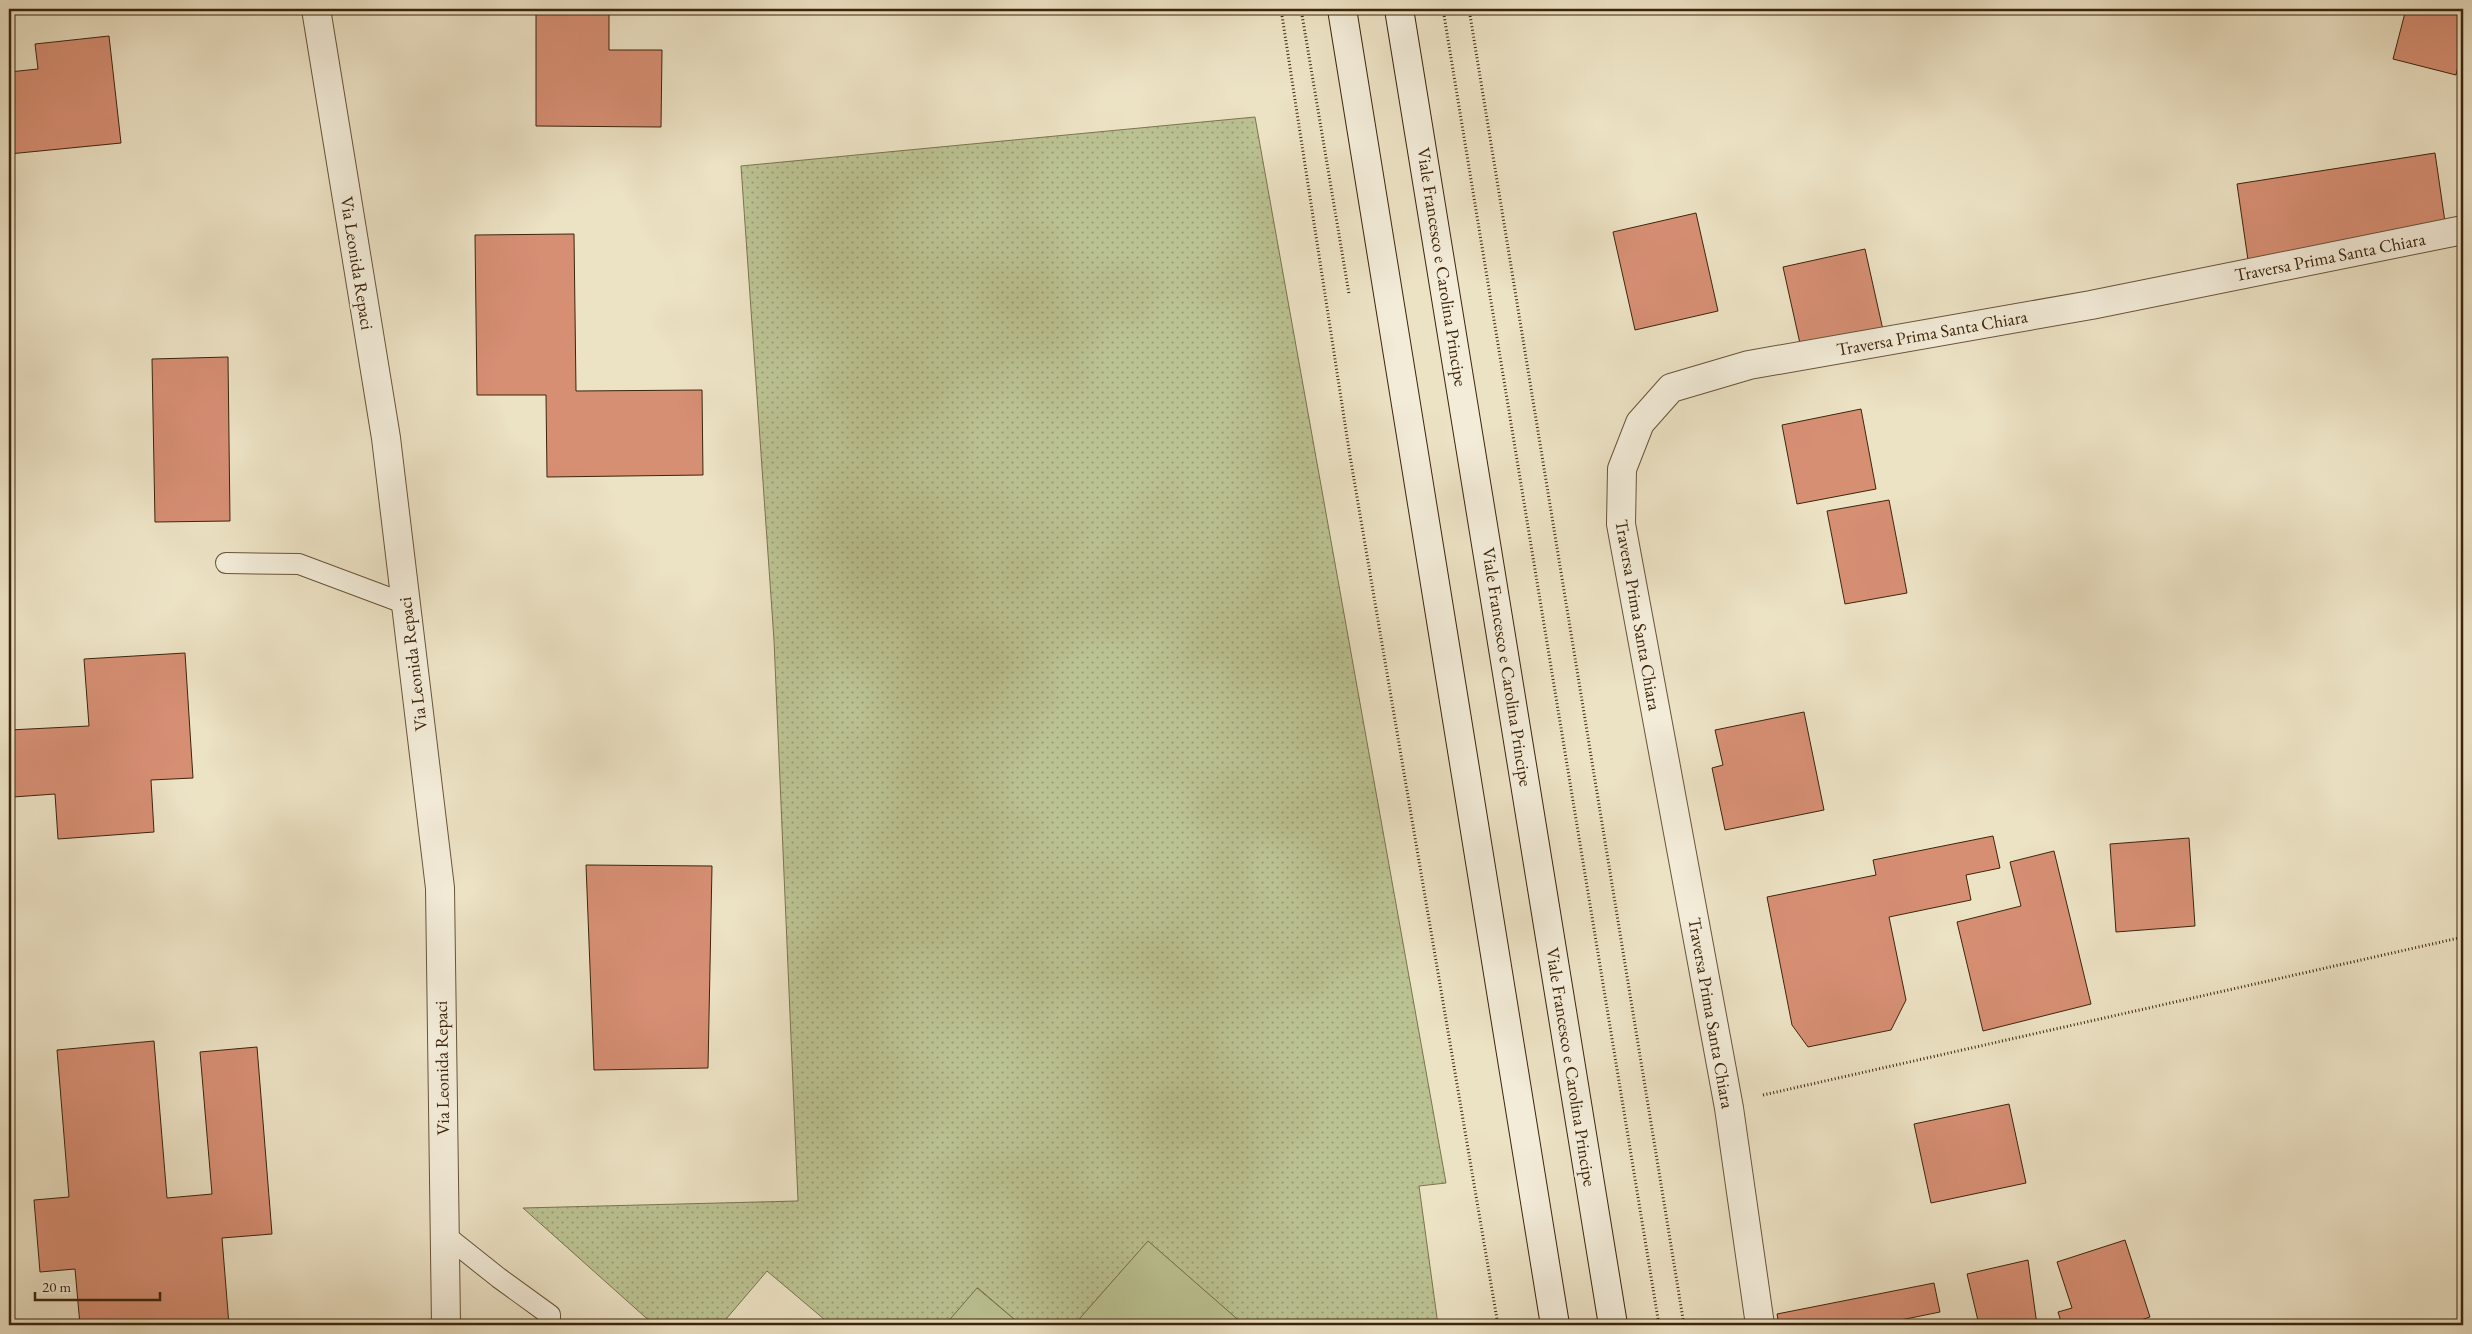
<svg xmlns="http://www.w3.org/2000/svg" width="2472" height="1334" font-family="'EB Garamond',serif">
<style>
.grass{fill:url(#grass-dots);stroke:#7c744e}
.garden{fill:#bbc292;stroke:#7c744e}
.building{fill:#d78f74;stroke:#3c250b}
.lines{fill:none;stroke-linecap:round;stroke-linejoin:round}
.lane-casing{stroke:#685439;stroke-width:22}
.street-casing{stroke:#685439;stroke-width:30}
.secondary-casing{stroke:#3c250b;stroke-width:30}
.path{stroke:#3c250b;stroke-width:3;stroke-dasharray:1 2.5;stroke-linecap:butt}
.lane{stroke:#f3ecd9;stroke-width:20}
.street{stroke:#f3ecd9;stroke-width:28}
.secondary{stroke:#f3ecd9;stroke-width:28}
.labels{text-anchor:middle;stroke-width:5;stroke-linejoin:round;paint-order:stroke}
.street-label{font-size:18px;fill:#3c250b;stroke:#f3ecd9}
</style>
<defs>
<pattern id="grass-dots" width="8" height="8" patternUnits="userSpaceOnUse" patternTransform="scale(1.25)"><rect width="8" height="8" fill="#bbc292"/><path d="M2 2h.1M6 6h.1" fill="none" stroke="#999d75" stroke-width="1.8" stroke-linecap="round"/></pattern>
</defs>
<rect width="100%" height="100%" fill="#ece2c4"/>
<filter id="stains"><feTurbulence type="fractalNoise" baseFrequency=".004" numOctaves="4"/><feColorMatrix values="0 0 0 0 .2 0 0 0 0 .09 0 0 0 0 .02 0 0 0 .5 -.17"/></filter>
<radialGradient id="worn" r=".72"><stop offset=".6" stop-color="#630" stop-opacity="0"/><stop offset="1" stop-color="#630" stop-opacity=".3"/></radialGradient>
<path class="grass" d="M 1255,117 L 1446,1183 L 1419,1186 L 1438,1325 L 1244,1325 L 1148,1241 L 1074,1325 L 1021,1325 L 978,1288 L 945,1325 L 831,1325 L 767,1271 L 721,1325 L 654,1325 L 523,1208 L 798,1201 L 774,640 L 741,166 Z"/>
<path class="garden" d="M 1148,1241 L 1244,1325 L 1074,1325 Z
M 977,1288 L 1021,1325 L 945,1325 Z"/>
<path class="building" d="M 536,9 L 609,9 L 609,50 L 662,50 L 661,127 L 536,126 Z
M 2406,9 L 2445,9 L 2463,13 L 2463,46 L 2456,75 L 2393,59 Z
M 109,36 L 121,143 L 9,154 L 9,72 L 38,69 L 35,44 Z
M 2435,153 L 2446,229 L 2248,260 L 2237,184 Z
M 1696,213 L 1718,311 L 1635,330 L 1613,232 Z
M 574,234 L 576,391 L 702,390 L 703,475 L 547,477 L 546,395 L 477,395 L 475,235 Z
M 1865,249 L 1883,330 L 1801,348 L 1783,267 Z
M 228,357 L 230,521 L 155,522 L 152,359 Z
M 1861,409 L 1876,489 L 1797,504 L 1782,425 Z
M 1889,500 L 1907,593 L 1845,604 L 1827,511 Z
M 185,653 L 193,778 L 151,780 L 154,832 L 58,839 L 55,794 L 13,797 L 9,730 L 89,726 L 84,659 Z
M 1804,712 L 1824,810 L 1725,830 L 1712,768 L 1723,765 L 1715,730 Z
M 1993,836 L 2000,868 L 1966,875 L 1971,900 L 1889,917 L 1906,1000 L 1891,1030 L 1808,1047 L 1792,1025 L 1767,897 L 1876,875 L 1873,860 Z
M 2189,838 L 2195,926 L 2116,932 L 2110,844 Z
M 2054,851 L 2091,1004 L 1983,1031 L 1957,922 L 2021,906 L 2010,862 Z
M 586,865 L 712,866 L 708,1068 L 594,1070 Z
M 154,1041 L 167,1198 L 212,1194 L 200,1052 L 257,1047 L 272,1234 L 222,1238 L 229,1325 L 80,1325 L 75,1269 L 40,1272 L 34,1200 L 69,1197 L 57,1050 Z
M 2009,1104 L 2026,1183 L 1931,1203 L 1914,1124 Z
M 2125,1240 L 2150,1317 L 2125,1325 L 2062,1325 L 2058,1312 L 2072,1308 L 2057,1262 Z
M 2028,1260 L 2037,1325 L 1979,1325 L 1967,1274 Z
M 1934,1283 L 1940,1312 L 1876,1325 L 1779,1325 L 1777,1314 Z"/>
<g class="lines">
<defs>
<path id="lane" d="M 226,563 L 299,564 L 406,604
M 445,1235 L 499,1278 L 550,1315 L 550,1325"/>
<path id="street" d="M 316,9 L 386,438 L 440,888 L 446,1325
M 1760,1325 L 1729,1108 L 1621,524 L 1622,469 L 1640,423 L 1671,388 L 1749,365 L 2091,305 L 2463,230"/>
<path id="secondary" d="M 1342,9 L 1555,1325
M 1399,9 L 1613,1325"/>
</defs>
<use href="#lane" class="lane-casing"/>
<use href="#street" class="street-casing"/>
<use href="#secondary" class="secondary-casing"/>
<path class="path" d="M 1281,9 L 1349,450 L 1498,1325
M 1301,9 L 1349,294
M 1443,9 L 1659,1325
M 1469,9 L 1684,1325
M 1763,1095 L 2463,937"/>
<use href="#lane" class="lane"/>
<use href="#street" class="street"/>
<use href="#secondary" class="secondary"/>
</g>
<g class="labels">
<g class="street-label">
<text transform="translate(2330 257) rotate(-11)" y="6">Traversa Prima Santa Chiara</text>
<text transform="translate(357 263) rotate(81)" y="6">Via Leonida Repaci</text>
<text transform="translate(1442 267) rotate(81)" y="6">Viale Francesco e Carolina Principe</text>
<text transform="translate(1932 333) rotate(-10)" y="6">Traversa Prima Santa Chiara</text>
<text transform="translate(1638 615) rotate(80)" y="6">Traversa Prima Santa Chiara</text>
<text transform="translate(413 664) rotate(-97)" y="6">Via Leonida Repaci</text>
<text transform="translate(1507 667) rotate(81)" y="6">Viale Francesco e Carolina Principe</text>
<text transform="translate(1711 1013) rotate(80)" y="6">Traversa Prima Santa Chiara</text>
<text transform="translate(1571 1067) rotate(81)" y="6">Viale Francesco e Carolina Principe</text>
<text transform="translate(442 1068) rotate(-91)" y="6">Via Leonida Repaci</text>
</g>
</g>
<rect width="2472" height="1334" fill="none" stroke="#ece2c4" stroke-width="30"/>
<rect x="10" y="10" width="2452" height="1314" fill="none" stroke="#3c250b" stroke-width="2.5"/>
<rect x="15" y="15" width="2442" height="1304" fill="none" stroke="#3c250b"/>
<path d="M35 1292v8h125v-8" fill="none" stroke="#3c250b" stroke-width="2.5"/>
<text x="42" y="1292" font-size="15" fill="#3c250b" stroke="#f3ecd9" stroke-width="4" paint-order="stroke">20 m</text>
<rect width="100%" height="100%" filter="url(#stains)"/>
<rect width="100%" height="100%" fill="url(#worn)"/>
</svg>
